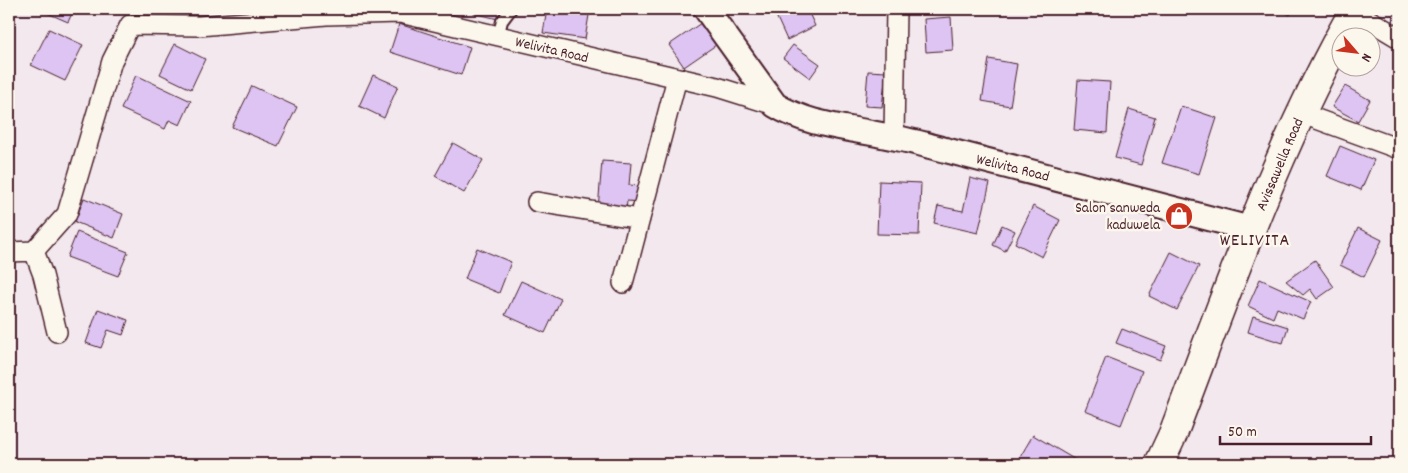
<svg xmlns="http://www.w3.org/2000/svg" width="1408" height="473" font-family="Dekko,sans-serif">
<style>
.building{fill:#ddc4f3;stroke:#4a1f2b}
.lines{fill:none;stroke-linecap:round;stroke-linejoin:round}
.service-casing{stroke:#4a1f2b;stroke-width:14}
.minor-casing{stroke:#4a1f2b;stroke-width:22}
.tertiary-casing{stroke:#4a1f2b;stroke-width:28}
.primary-casing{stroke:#4a1f2b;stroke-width:31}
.service{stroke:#fbf7ec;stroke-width:10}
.minor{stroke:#fbf7ec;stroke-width:19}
.tertiary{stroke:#fbf7ec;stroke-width:24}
.primary{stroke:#fbf7ec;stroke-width:28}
.labels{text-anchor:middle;stroke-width:5;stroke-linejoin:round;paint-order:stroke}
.street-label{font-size:15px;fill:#4a1f2b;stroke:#fbf7ec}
.poi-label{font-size:15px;fill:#4a1f2b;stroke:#fbf7ec;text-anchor:end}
.quarter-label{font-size:18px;letter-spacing:1px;fill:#4a1f2b;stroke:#fbf7ec}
</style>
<rect width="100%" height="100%" fill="#f2e8ee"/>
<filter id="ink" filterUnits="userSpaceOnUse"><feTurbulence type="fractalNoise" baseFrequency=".02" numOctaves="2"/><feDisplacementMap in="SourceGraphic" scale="10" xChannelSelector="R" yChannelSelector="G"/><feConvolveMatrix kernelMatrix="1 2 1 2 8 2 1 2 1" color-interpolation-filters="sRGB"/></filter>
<g filter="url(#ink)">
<path class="building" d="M 38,9 L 74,9 L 68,22 Z
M 458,9 L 501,9 L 498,19 Z
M 547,9 L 590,9 L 585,39 L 543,33 Z
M 773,9 L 807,9 L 815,26 L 787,40 Z
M 1279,9 L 1294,9 L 1290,15 Z
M 951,17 L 953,50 L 926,52 L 924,19 Z
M 701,23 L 716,45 L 684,67 L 669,45 Z
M 399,24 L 470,47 L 461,75 L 390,52 Z
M 49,29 L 83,45 L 65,81 L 31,65 Z
M 175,44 L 205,59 L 191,89 L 160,74 Z
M 793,45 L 820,64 L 810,78 L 783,58 Z
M 989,59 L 1017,64 L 1010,106 L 982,101 Z
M 868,71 L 886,72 L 882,107 L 865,106 Z
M 136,75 L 191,101 L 180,125 L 169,120 L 165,129 L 121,109 Z
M 373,75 L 398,86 L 384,118 L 359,106 Z
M 1078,80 L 1110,82 L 1107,133 L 1074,130 Z
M 252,86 L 297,107 L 278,146 L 232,127 Z
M 1345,86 L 1370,100 L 1358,121 L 1332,107 Z
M 1181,106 L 1217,118 L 1199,174 L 1162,163 Z
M 1129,109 L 1155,117 L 1141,165 L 1115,158 Z
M 453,143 L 483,160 L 464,193 L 435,176 Z
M 1340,146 L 1374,160 L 1361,190 L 1327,176 Z
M 602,161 L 631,163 L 629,185 L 642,186 L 641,202 L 627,201 L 626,211 L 598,209 Z
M 970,178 L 990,183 L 978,233 L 934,223 L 938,206 L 963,211 Z
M 879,181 L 921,183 L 919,235 L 877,234 Z
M 84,198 L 123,214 L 114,238 L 75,222 Z
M 1033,206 L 1060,220 L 1042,257 L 1015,243 Z
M 1002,225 L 1015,231 L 1005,251 L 993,245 Z
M 1358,228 L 1382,240 L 1364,277 L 1340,265 Z
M 77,232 L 128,252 L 118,276 L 67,257 Z
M 477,248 L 511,262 L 499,293 L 465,279 Z
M 1171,252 L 1199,266 L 1177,310 L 1149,296 Z
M 1315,260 L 1334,287 L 1317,299 L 1310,289 L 1303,295 L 1286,281 Z
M 1260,279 L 1311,302 L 1303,319 L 1277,308 L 1273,318 L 1248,306 Z
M 521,281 L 561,299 L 545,333 L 505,315 Z
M 98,309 L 128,320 L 123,335 L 108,330 L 101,348 L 86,343 Z
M 1253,316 L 1288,327 L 1283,343 L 1248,332 Z
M 1122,329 L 1166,346 L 1160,360 L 1116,343 Z
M 1106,357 L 1142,371 L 1121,425 L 1085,411 Z
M 1033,435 L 1079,462 L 1078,464 L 1016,464 Z"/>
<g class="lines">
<defs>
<path id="service" d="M 498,37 L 502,21 L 511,9"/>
<path id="minor" d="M 1354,11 L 1399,38
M 1300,113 L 1399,149
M 894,137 L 896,9
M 537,202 L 640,219
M 9,252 L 34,251
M 623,283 L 677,78
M 57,332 L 43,275 L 34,251 L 67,214 L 112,61 L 130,25 L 199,26 L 326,15 L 400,13 L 717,87 L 775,105"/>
<path id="tertiary" d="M 706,9 L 775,105 C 803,122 834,126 866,132 C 888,136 909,140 930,146 L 1251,229"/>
<path id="primary" d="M 1159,464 L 1173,434 C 1228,290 1278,143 1355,9"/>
</defs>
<use href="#service" class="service-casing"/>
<use href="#minor" class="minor-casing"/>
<use href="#tertiary" class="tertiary-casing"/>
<use href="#primary" class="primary-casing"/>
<use href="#service" class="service"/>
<use href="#minor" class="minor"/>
<use href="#tertiary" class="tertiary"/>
<use href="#primary" class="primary"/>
</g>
</g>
<defs>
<symbol id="shop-disc" viewBox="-11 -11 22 22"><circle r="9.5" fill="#c8321e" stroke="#fbf7ec"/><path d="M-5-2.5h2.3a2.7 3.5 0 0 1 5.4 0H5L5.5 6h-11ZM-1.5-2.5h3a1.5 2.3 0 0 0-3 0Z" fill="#fff"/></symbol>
</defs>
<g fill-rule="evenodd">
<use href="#shop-disc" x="1163" y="200" width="32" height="32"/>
</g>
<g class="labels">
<g class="street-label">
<text transform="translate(552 49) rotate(13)" y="5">Welivita Road</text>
<text transform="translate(1279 164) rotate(-67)" y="5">Avissawella Road</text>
<text transform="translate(1013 167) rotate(14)" y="5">Welivita Road</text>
</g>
<g class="poi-label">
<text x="1160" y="212">Salon sanweda<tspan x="1160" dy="17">kaduwela</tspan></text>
</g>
<g class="quarter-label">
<text x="1255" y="245">WELIVITA</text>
</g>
</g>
<rect width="1408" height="473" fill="none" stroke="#fbf7ec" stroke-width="30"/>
<rect x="15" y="15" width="1378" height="443" fill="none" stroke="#4a1f2b" stroke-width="2" filter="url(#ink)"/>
<g transform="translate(1356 52) rotate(118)"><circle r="24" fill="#fbf7ec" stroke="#b4a19f"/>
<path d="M0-4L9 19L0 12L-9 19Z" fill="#c8321e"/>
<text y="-8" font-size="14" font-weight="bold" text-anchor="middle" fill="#4a1f2b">N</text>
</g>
<path d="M1220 436v8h151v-8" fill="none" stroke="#4a1f2b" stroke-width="2.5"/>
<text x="1228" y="436" font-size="15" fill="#4a1f2b" stroke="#fbf7ec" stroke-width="4" paint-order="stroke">50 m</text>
</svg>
